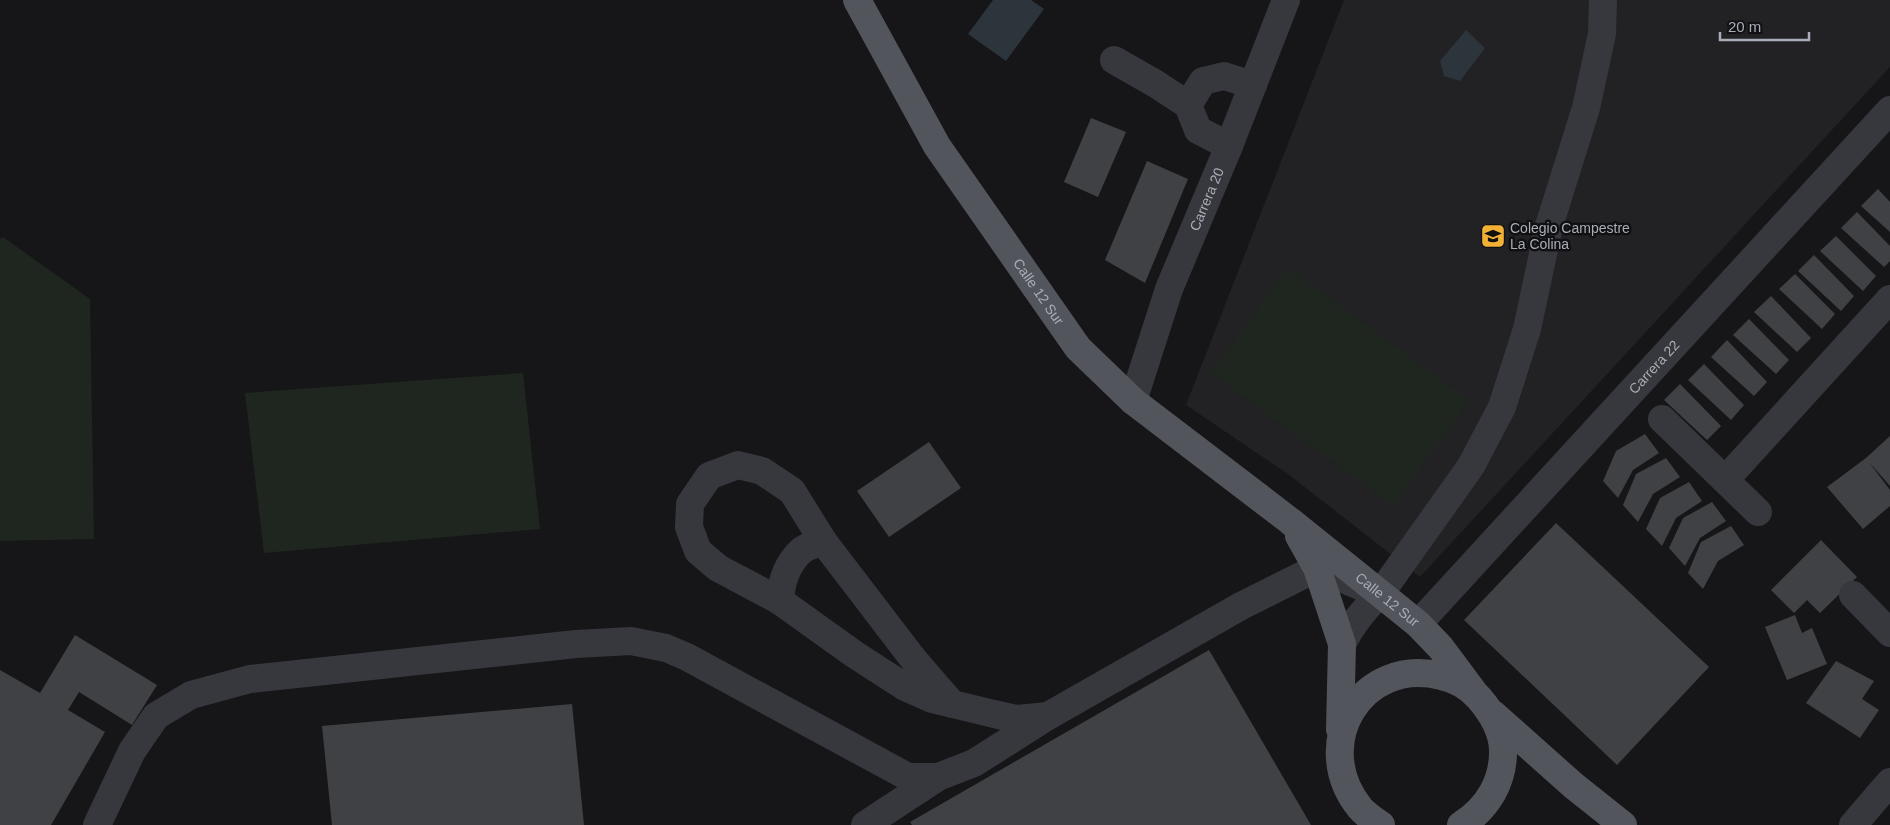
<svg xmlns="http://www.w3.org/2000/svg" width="1890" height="825" font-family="Helvetica,sans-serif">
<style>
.built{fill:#222225}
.green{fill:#1e261f}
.water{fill:#2c353c}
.building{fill:#404145}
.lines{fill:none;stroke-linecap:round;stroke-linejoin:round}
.minor{stroke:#37383d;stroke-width:28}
.major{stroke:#53555c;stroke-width:28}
.labels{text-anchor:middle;stroke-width:5;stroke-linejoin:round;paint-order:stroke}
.street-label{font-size:14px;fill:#a8adb8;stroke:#111113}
.poi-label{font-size:14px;fill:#a8adb8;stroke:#111113;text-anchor:start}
</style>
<rect width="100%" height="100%" fill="#161618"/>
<path class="built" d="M 1344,0 L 1890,0 L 1890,67 L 1420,577 L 1288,474 L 1186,405 Z"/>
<path class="green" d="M 3,237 L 90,299 L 94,539 L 0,541 L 0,239 Z
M 1288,268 L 1469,400 L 1393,506 L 1211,373 Z
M 523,373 L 540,529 L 264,553 L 245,393 Z"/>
<path class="water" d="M 993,0 L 1031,0 L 1044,9 L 1006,61 L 968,34 Z
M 1466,30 L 1485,48 L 1460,81 L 1444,76 L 1440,61 Z"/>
<path class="building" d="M 1091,118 L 1126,132 L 1098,197 L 1064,182 Z
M 1147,161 L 1188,179 L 1145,283 L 1105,260 Z
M 1878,189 L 1890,202 L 1890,232 L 1861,206 Z
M 1857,212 L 1890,246 L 1890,261 L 1884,267 L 1841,228 Z
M 1836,236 L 1876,276 L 1863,291 L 1820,251 Z
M 1814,255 L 1854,296 L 1841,311 L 1798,271 Z
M 1795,274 L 1835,314 L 1822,329 L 1779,289 Z
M 1771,296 L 1811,338 L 1797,352 L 1754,312 Z
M 1749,319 L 1789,360 L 1776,374 L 1733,335 Z
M 1727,340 L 1767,382 L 1754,396 L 1711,357 Z
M 1704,364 L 1744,405 L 1731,420 L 1688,380 Z
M 1680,384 L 1721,426 L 1707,440 L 1664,400 Z
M 1645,434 L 1659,453 L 1633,470 L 1618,498 L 1603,481 L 1616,451 Z
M 1890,436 L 1890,486 L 1869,462 L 1890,490 L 1890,506 L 1863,529 L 1827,487 L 1866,458 Z
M 929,442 L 961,488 L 889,537 L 857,491 Z
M 1666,458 L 1680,477 L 1653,494 L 1638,522 L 1623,505 L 1636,474 Z
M 1689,482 L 1702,501 L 1676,518 L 1662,546 L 1646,529 L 1660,498 Z
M 1712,502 L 1726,521 L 1700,538 L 1685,566 L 1669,548 L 1683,518 Z
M 1556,523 L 1709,667 L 1617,765 L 1464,620 Z
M 1731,526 L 1744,545 L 1718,561 L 1703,589 L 1688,573 L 1701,542 Z
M 1821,540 L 1857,577 L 1820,613 L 1807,600 L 1794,613 L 1771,590 Z
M 1795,615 L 1802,633 L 1812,628 L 1827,664 L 1787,680 L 1765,627 Z
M 75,635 L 157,685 L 132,725 L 79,692 L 68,710 L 105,732 L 51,825 L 0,825 L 0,670 L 40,693 Z
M 1209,650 L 1311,825 L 912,825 L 910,822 Z
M 1836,661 L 1874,681 L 1862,699 L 1879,710 L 1860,738 L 1806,703 Z
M 572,704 L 584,825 L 332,825 L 322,726 Z"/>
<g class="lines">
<g class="minor">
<path d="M 1114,60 L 1156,84 L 1188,105 L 1198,130 L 1229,146"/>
<path d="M 1188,105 L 1203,81 L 1224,76 L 1253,85"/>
<path id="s1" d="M 1133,401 L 1169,289 L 1229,146 L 1286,0"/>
<path d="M 1662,419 L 1758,512"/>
<path d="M 1725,480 L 1890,299"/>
<path d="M 1853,595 L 1890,633"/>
<path d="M 780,601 C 781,583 787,564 801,551 C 807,546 816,544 823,541"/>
<path id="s2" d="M 1418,624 L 1890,110"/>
<path d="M 1342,644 C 1352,624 1364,609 1380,594 L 1471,466 L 1502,407 L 1527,329 L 1549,226 L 1586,108 L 1602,34 L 1603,0"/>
<path d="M 952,704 L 914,660 L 823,541 L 792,491 L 762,471 L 738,465 L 709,476 L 690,504 L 689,527 L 698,551 L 718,568 L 780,601 L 854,654 L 905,687 L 932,699 L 994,714 L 1017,719 L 1048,716"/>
<path d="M 97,825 L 132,751 L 156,716 L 191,695 L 250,679 L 576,644 L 631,641 L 666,648 L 687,657 L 908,777 L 938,777"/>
<path d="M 865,825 L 938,777 L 974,763 L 1048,716 L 1241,606 L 1317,568 L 1372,591"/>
<path d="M 1853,825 L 1890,782"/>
</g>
<g class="major">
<path id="s3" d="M 857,0 L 937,146 L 1078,348 L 1133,401 L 1290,521 L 1418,624 L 1441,648 L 1473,691"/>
<path d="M 1299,536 L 1317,568 L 1342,644 L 1340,729"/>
<path d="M 1493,714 L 1574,786 L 1623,825"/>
<path d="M 1381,825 C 1374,820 1366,815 1360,808 C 1309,745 1361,656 1441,676 C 1456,679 1469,687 1479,698 C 1492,713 1502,729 1503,749 C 1504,781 1488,808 1461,825"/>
</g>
</g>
<defs>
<symbol id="school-square" viewBox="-11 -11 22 22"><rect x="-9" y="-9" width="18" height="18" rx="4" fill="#f2b134" stroke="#111113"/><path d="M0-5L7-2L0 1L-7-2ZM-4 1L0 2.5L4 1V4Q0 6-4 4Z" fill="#111"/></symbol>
</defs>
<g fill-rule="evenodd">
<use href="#school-square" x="1479" y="222" width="28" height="28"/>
</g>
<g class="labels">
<g class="street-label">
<text dy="5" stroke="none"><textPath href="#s1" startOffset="215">Carrera 20</textPath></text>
<text dy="5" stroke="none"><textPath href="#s3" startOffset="344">Calle 12 Sur</textPath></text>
<text dy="5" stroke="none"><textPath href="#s2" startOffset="349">Carrera 22</textPath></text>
<text dy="5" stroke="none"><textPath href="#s3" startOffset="812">Calle 12 Sur</textPath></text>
</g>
<g class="poi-label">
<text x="1510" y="233">Colegio Campestre<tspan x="1510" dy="16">La Colina</tspan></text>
</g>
</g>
<path d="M1720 32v8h89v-8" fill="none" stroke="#a8adb8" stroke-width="2.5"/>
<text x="1728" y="32" font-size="15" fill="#a8adb8" stroke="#111113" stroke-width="4" paint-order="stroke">20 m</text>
</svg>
